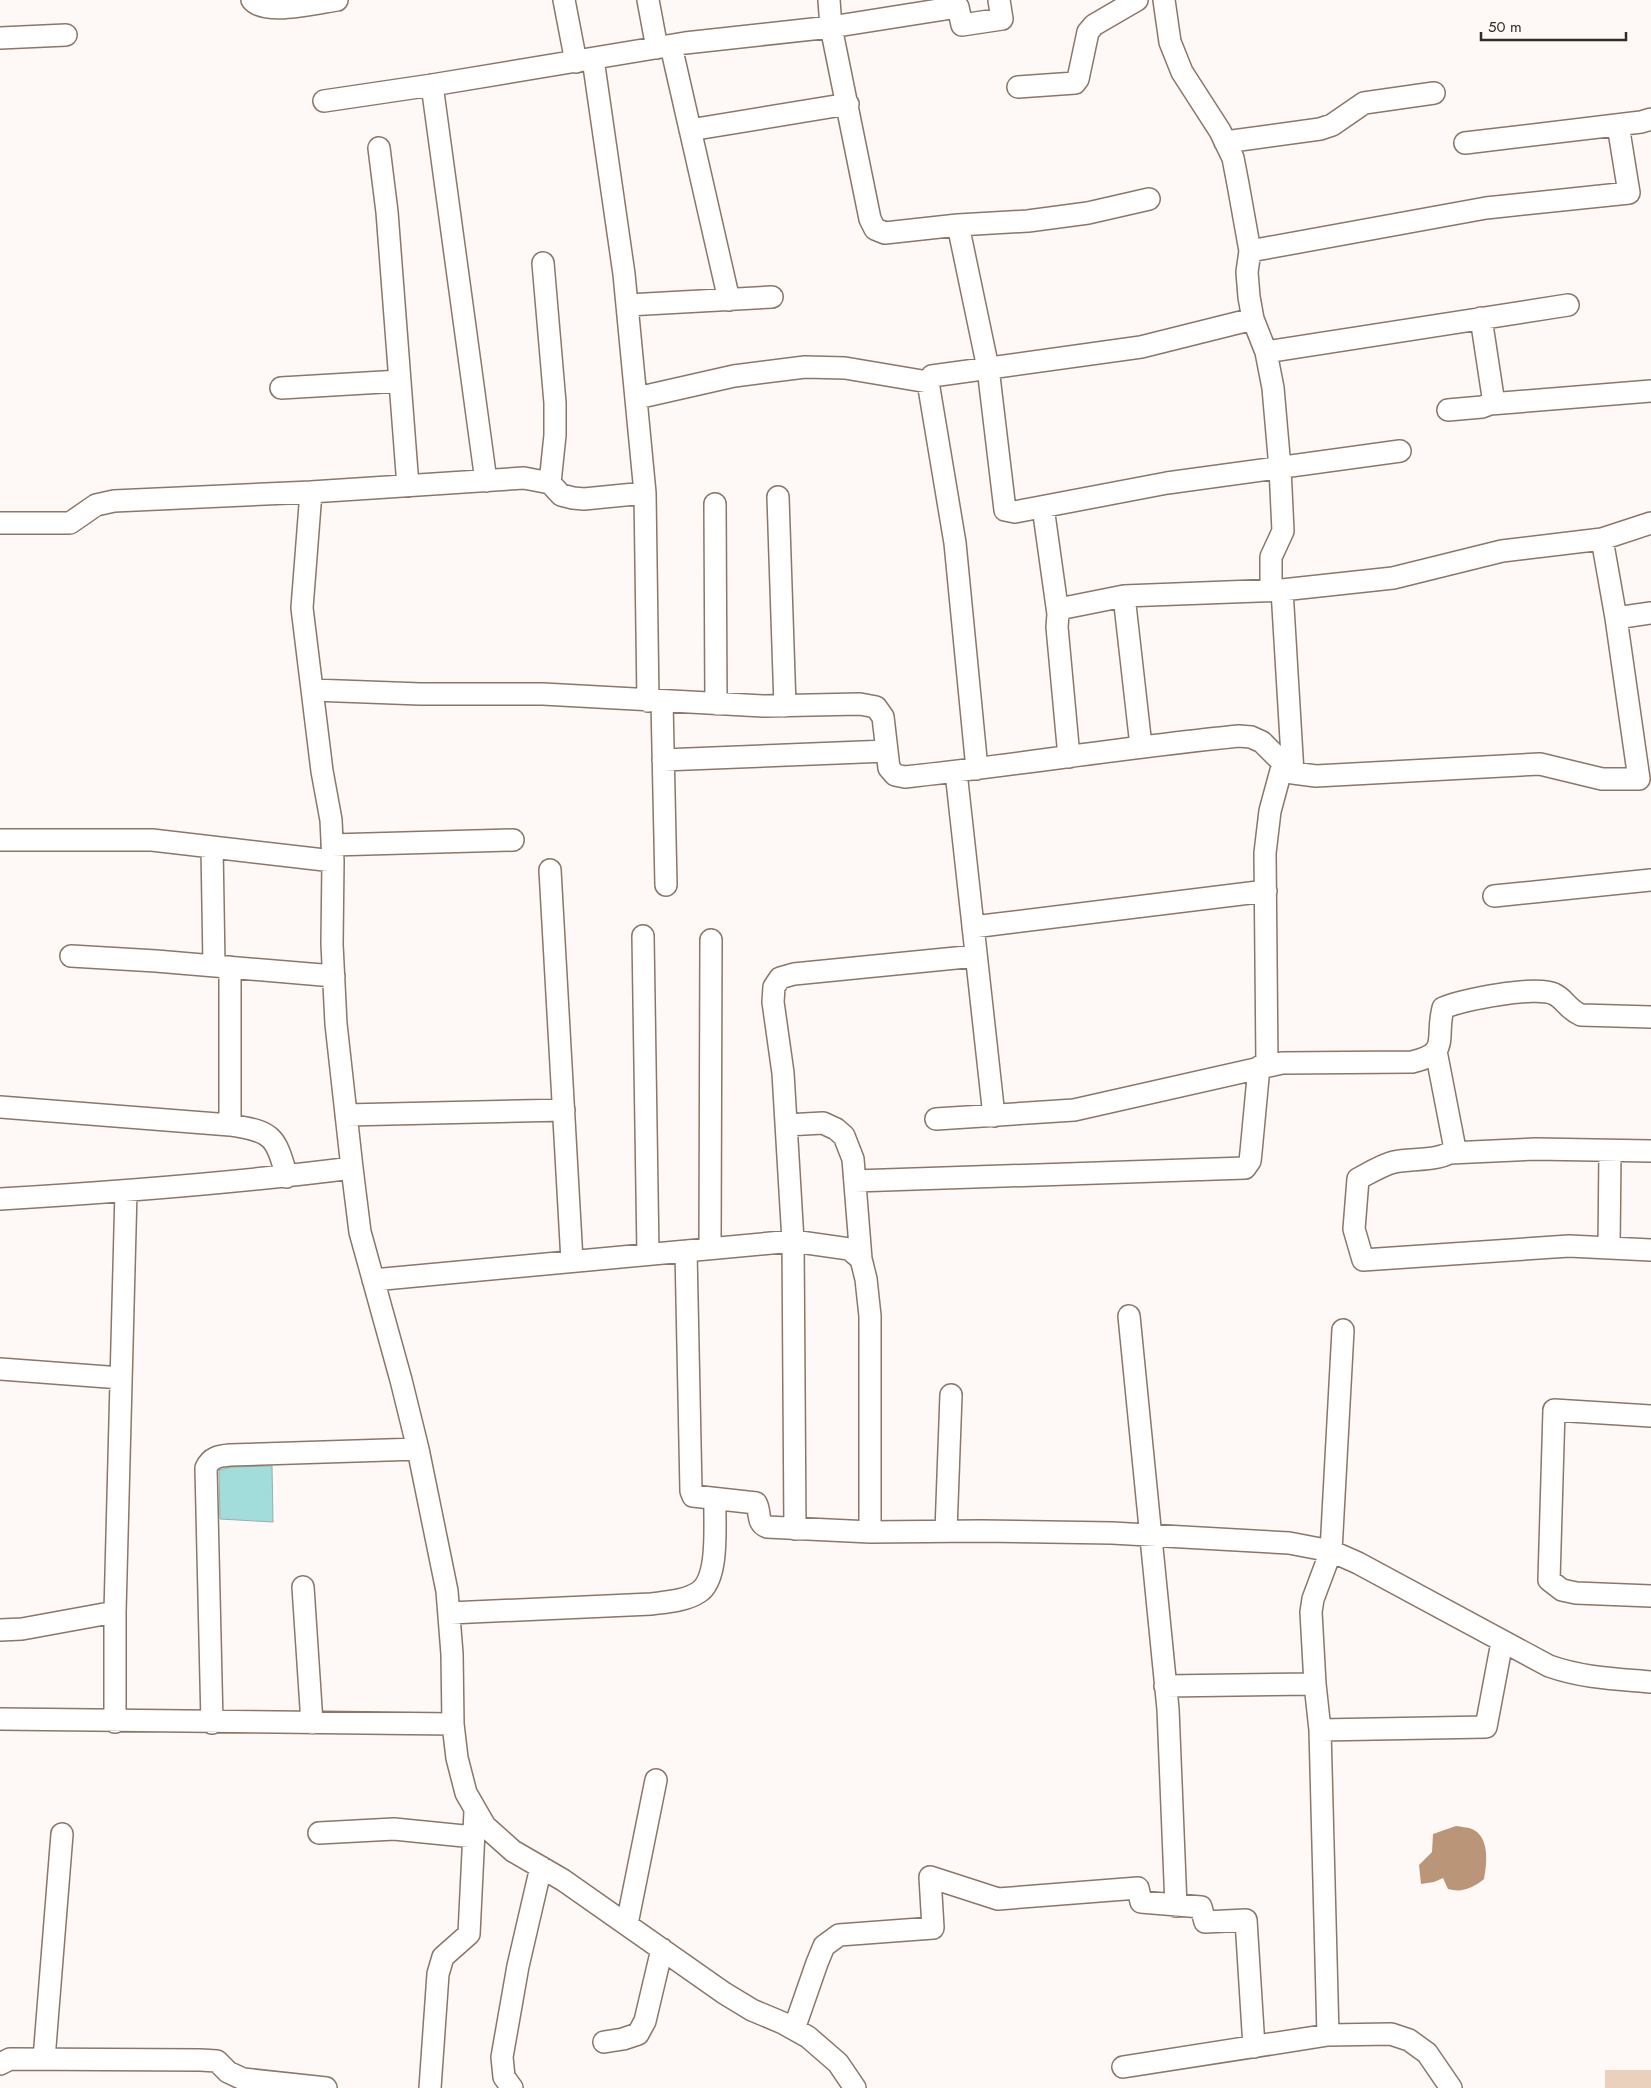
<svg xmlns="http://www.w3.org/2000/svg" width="1651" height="2088" font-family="Jost,sans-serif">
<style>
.green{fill:#e9d1be}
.water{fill:#ba9578}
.building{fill:#a3dddb;stroke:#92b1af}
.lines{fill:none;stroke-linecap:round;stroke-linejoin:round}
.street-casing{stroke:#8b7667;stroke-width:24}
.street{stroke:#fff;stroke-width:21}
</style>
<rect width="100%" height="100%" fill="#fef9f6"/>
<path class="green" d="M 1605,2070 L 1651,2070 L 1651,2088 L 1605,2088 Z"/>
<path class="water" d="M 1456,1826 C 1461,1827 1467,1827 1472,1829 C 1490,1837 1487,1864 1484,1879 C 1473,1888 1462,1893 1448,1889 L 1443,1878 L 1434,1882 L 1421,1884 L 1419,1865 L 1432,1852 L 1433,1834 Z"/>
<path class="building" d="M 272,1466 L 273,1522 L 220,1519 L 219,1470 L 231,1467 Z"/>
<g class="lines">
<defs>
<path id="street" d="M 252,0 C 265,16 317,3 337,0
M 564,0 L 576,62
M 648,0 L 657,48
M 829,0 L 831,27 L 870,219 L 875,229 L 885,233 L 958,225
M 1164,0 L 1170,42 L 1182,72 L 1220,131 L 1233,158 L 1238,184 L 1250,251 L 1247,272 L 1249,297 L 1253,319 L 1266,352 L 1273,388 L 1280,468 L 1283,531 L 1271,557 L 1271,590
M 0,38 L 66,35
M 671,46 L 729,300
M 593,59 L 624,274 L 645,493 L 648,701
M 432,85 L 486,481
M 1018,87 L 1075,83 L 1078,79 L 1088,32 L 1094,25 L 1137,0
M 324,101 L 432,85 L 685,43 L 831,27 L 958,7 L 962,25 L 1002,19 L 999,0
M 690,130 L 848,104
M 1225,142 L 1320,129 L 1332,125 L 1364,103 L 1434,93
M 1465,143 L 1641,122 L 1651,119
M 379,148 L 387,212 L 408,486
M 1149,199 L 1088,213 L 1028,221 L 958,225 L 988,368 L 1005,510 L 1015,512 L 1167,483 L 1400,451
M 1250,251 L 1486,208 L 1629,193 L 1618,125
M 543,263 L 555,403 L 555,435 L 550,483
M 628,305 L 772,297
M 1266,352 L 1568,305
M 281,388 L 400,381
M 637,398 L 734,376 L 805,367 L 845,368 L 928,382
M 1490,404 L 1651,391
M 1448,410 L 1482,407 L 1490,404 L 1493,397 L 1481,318
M 311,492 L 524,478 L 550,483 L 561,495 L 573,498 L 584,499 L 645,493
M 778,497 L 785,706
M 715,504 L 716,704
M 1043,507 L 1058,614
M 0,523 L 70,523 L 96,505 L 114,501 L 311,492 L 302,608 L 322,771 L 331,820 L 333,861 L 332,944 L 336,1024 L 352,1168 L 360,1232 L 401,1380 L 418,1449 L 447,1591 L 452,1654 L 453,1724 L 457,1758 L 466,1793 L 485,1826 L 513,1851 L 563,1880 L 724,1993 L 752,2010 L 783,2023 L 808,2037 L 838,2063 L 855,2088
M 1282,590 L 1293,773
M 1124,596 L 1282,590 L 1393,578 L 1502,551 L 1602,539 L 1651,523
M 1616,618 L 1651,613
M 313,690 L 420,694 L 543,694 L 763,706 L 860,704 L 876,707 L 883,717 L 889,768 L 895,775 L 905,777 C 1017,765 1127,747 1239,736 L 1251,737 L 1262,742 L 1293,773 L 1316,776 L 1540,764 L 1602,779 L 1639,779 L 1616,618 L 1602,539
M 662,702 L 666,885
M 1069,757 L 1057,627 L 1058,614 L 1064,608 L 1124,596 L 1141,746
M 663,760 L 887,751
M 977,769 L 955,543 L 928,382 L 932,376 L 1141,347 L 1253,319
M 956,772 L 994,1116
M 0,840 L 152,840 L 333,861
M 332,845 L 513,840
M 212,847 L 214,965
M 550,870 L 572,1261
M 1494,896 L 1651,880
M 973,927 L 1266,891
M 643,936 L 648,1254
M 71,956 L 156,961 L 334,976
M 1436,1051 L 1455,1149 C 1441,1162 1413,1158 1394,1162 C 1382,1165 1369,1173 1358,1179 L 1354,1229 L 1363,1260 L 1569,1246 L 1651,1250
M 1267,1065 L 1265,853 L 1270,811 L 1283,763
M 0,1107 L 230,1125 C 273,1132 275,1135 287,1177
M 346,1115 L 564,1110
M 936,1119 L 1074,1110 L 1282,1063 L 1412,1062 C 1451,1053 1435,1039 1443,1008 C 1462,1000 1536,985 1554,994 C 1565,999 1567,1009 1581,1015 L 1651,1017
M 230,1125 L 230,967
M 786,1125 L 823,1123 L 836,1129 L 844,1136 L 853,1159 L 861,1259
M 1450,1153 L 1536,1149 L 1651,1151
M 855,1181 L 1245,1168 L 1250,1161 L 1251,1152 L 1259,1067
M 0,1199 C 117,1192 235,1183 352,1168
M 710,1248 L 711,940
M 1609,1248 L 1610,1151
M 686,1251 L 691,1491 L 693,1496 L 756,1503 C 761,1511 756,1523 767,1527 L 870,1532 L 981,1531 L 1112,1533 L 1289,1543 L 1331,1551 L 1358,1563 L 1549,1666 C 1583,1678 1616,1679 1651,1682
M 373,1280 L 793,1241 L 849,1249 L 861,1259 L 866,1279 L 870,1316 L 870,1532
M 1129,1316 L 1168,1709 L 1176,1906
M 0,1369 L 121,1378
M 1651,1416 L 1554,1410 L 1549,1580 L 1562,1590 L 1576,1593 L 1651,1596
M 795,1529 L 793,1241 L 783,1073 L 773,1002 L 774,987 L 780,978 L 794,974 L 976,956
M 946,1531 L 951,1395
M 303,1587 L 312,1723
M 450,1613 L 651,1604 C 666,1602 686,1601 699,1592 C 720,1578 714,1522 715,1499
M 0,1630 L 22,1629 L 115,1612
M 1165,1686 L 1315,1684
M 0,1719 L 453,1724
M 115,1722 L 115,1612 L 126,1191
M 212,1723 L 206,1468 C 211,1457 219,1456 230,1455 L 418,1449
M 1320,1730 L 1486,1727 L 1502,1642
M 319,1833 L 394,1829 L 474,1837
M 627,1924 L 656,1780
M 794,2029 L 817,1963 L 824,1946 L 839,1935 L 933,1928 L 930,1877 L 998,1899 L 1138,1888 L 1141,1902 L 1201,1907 L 1205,1922 L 1246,1920 L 1254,2047
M 1328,2035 L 1320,1730 L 1315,1684 L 1311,1612 L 1313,1599 L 1331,1551 L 1343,1330
M 604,2042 L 623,2039 L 638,2034 L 645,2021 L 662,1949
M 44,2059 L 62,1834
M 0,2064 L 10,2059 L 200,2060 L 217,2061 L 228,2072 L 243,2079 L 326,2088
M 1123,2067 L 1328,2035 L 1391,2034 L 1409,2040 L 1427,2053 L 1451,2088
M 430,2088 L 438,1974 L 443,1957 L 469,1934 L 475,1811
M 512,2088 L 504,2077 L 502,2057 L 518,1966 L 541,1867"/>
</defs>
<use href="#street" class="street-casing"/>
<use href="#street" class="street"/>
</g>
<path d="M1481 32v8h145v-8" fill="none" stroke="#342b25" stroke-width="2.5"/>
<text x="1488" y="32" font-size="15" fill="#342b25" stroke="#fef9f6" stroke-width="4" paint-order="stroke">50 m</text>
</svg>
